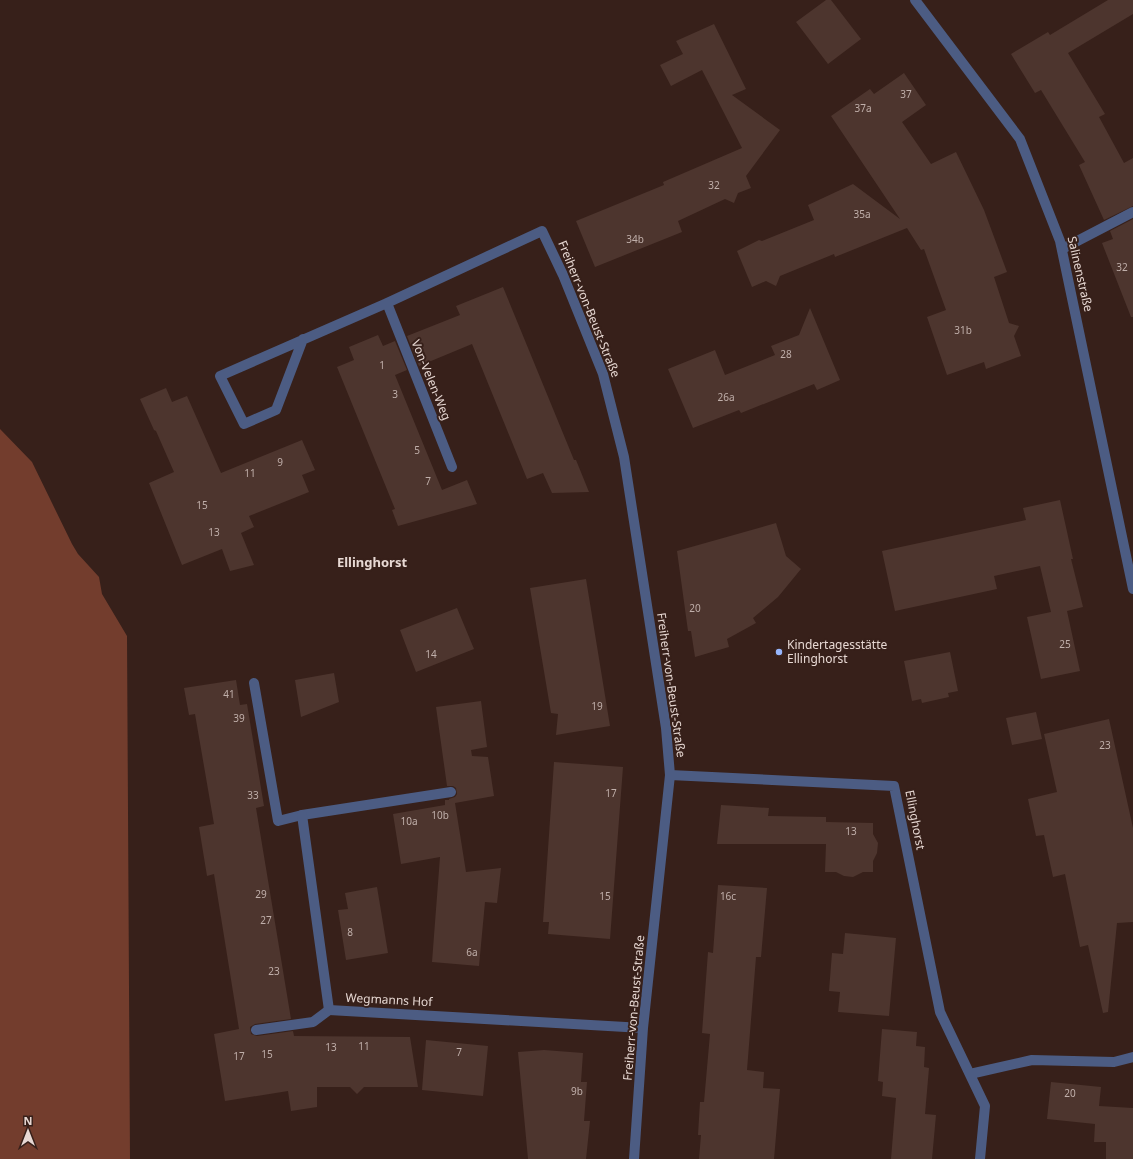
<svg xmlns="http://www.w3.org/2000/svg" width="1133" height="1159" font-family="'Noto Sans',sans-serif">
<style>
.green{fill:#733d2d}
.building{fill:#4d352e}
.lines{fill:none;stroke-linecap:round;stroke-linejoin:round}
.service{stroke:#4c5c83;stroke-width:10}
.minor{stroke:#4c5c83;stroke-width:10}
.poi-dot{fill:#97b6fd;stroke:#37201a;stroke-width:1.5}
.labels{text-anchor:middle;stroke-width:4;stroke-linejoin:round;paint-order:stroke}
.number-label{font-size:10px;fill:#c0afaa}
.street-label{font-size:12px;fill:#e7d8d3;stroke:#37201a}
.poi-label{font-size:12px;fill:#e7d8d3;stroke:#37201a;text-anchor:start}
.neighbourhood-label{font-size:13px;font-weight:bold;fill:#e7d8d3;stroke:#37201a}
</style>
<rect width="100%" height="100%" fill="#37201a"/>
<path class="green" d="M 0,429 L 32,462 L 72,544 L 78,554 L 99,577 L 102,594 L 127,636 L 130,1159 L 0,1159 Z"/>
<path class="building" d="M 826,0 L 831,0 L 861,39 L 828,64 L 796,22 Z
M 1108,0 L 1133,0 L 1133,14 L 1068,53 L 1105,114 L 1099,117 L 1124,163 L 1133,158 L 1133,206 L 1104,220 L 1079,165 L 1085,162 L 1041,90 L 1035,93 L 1011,54 L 1048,32 L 1050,35 Z
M 714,24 L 746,89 L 732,95 L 780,130 L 746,176 L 751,188 L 738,193 L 734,203 L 725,199 L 678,221 L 682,232 L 595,267 L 576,221 L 664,185 L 663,182 L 742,148 L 702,70 L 671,86 L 660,65 L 683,54 L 676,41 Z
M 904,73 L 926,105 L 902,122 L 931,164 L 956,152 L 984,210 L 1007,272 L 994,277 L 1009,323 L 1019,326 L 1014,336 L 1021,356 L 986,369 L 984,362 L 947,375 L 927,317 L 946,310 L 924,249 L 921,250 L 907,228 L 835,257 L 834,254 L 780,276 L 776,286 L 766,281 L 752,287 L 737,251 L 759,240 L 762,241 L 814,220 L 808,205 L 853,184 L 900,219 L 831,116 L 870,89 L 874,94 Z
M 1133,219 L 1133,317 L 1131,317 L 1102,243 L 1113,239 L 1110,231 Z
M 503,287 L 574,460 L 576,460 L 589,492 L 552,493 L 543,473 L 527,479 L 472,344 L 419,366 L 407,336 L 460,315 L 456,306 Z
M 810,308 L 840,380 L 817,390 L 814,384 L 741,413 L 739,410 L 693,428 L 668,369 L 715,350 L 725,375 L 775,355 L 771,346 L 799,335 Z
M 378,335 L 383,346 L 395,341 L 407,370 L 395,375 L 442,490 L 467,480 L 477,504 L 398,526 L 392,510 L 395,509 L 337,367 L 354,360 L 349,347 Z
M 166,388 L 172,402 L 187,396 L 221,473 L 302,440 L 315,470 L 302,475 L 309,492 L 249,516 L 254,527 L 241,533 L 254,565 L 230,571 L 222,549 L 182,565 L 149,483 L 174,472 L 156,431 L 154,430 L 140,399 Z
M 1060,500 L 1073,559 L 1071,559 L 1083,607 L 1067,611 L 1080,671 L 1041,679 L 1027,617 L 1051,612 L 1040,566 L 994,576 L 997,589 L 895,611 L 882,551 L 1026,520 L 1023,508 Z
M 776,523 L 786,556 L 801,569 L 778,597 L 753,618 L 756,623 L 727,639 L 729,647 L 695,657 L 691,631 L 688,631 L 677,551 Z
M 586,579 L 610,726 L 556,735 L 558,714 L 551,713 L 530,588 Z
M 457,608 L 474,649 L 416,672 L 400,630 Z
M 950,652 L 958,691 L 948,693 L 949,697 L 922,703 L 921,699 L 912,701 L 904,661 Z
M 334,673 L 339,702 L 301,717 L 295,680 Z
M 236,680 L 240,705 L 247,704 L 264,806 L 256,808 L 291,1019 L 255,1024 L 250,1027 L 251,1034 L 257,1036 L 293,1031 L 294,1036 L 410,1037 L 418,1087 L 364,1087 L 357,1094 L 350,1087 L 317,1087 L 317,1107 L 291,1111 L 288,1091 L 225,1101 L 214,1034 L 239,1029 L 214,874 L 207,876 L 199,827 L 214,824 L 195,714 L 189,715 L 184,688 Z
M 481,701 L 487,747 L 471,750 L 472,756 L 488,757 L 494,796 L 455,803 L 466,872 L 501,868 L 497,903 L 485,902 L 479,966 L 432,962 L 440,857 L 401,864 L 393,814 L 445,805 L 445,800 L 449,800 L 449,799 L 455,797 L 457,794 L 456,788 L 453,786 L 447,786 L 436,707 Z
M 1036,712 L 1042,739 L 1012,745 L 1006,718 Z
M 1109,719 L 1133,828 L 1133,922 L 1117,923 L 1108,1012 L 1103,1013 L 1088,945 L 1080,947 L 1065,874 L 1053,877 L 1044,835 L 1036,836 L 1028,799 L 1057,792 L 1044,734 Z
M 554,762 L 623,767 L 610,939 L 548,934 L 549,922 L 543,922 Z
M 721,805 L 769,808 L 768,816 L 826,817 L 826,822 L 873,823 L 873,834 L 878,843 L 877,853 L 873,861 L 873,872 L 863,872 L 853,877 L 844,876 L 836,872 L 825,872 L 826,844 L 717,844 Z
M 718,885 L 767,888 L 761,957 L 756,957 L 747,1070 L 764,1072 L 763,1088 L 780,1089 L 774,1159 L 699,1159 L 701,1135 L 698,1135 L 700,1102 L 704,1102 L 710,1034 L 702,1033 L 708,952 L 713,953 Z
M 377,887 L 388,953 L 346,960 L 338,910 L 348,909 L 345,893 Z
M 845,933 L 896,938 L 889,1016 L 838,1012 L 840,992 L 829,991 L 832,953 L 843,954 Z
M 882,1029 L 917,1032 L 916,1046 L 925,1047 L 924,1067 L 929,1068 L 925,1114 L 936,1115 L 932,1159 L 891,1159 L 896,1098 L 882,1096 L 883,1082 L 878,1081 Z
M 426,1040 L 488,1046 L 483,1096 L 422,1090 Z
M 544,1050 L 583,1053 L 581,1082 L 587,1082 L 584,1121 L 590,1121 L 586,1159 L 528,1159 L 518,1052 Z
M 1051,1082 L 1101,1087 L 1099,1106 L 1133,1108 L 1133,1159 L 1106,1159 L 1106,1142 L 1094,1142 L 1095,1124 L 1047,1119 Z"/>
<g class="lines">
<path class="service" d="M 1062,249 L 1133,212
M 254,683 L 278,821 L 302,815 L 451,792
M 256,1030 L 313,1022 L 329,1010"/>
<path class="minor" d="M 915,0 L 1020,139 L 1060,241 L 1133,589
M 387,303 L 452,467
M 303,339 L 276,410 L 244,424 L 220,376 L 387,303 L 542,231 L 563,275 L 603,374 L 624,457 L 666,728 L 670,775 L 643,1028 L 634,1159
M 670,775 L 894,786 L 940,1012 L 985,1106 L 980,1159
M 302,815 L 329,1010 L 643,1028
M 970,1074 L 1032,1060 L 1114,1062 L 1133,1057"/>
</g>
<circle class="poi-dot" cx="779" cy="652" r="4"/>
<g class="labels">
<g class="number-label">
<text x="906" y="98">37</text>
<text x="863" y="112">37a</text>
<text x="714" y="189">32</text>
<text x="862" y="218">35a</text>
<text x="635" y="243">34b</text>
<text x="1122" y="271">32</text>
<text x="963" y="334">31b</text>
<text x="786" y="358">28</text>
<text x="382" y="369">1</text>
<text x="395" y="398">3</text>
<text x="726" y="401">26a</text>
<text x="417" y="454">5</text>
<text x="280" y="466">9</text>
<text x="250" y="477">11</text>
<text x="428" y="485">7</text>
<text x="202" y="509">15</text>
<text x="214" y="536">13</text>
<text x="695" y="612">20</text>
<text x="1065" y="648">25</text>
<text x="431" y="658">14</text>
<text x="229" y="698">41</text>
<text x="597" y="710">19</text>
<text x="239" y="722">39</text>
<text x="1105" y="749">23</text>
<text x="611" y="797">17</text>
<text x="253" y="799">33</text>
<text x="440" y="819">10b</text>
<text x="409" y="825">10a</text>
<text x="851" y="835">13</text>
<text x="261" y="898">29</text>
<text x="605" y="900">15</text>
<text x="728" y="900">16c</text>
<text x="266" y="924">27</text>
<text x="350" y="936">8</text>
<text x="472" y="956">6a</text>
<text x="274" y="975">23</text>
<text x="364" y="1050">11</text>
<text x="331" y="1051">13</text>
<text x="459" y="1056">7</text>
<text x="267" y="1058">15</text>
<text x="239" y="1060">17</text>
<text x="577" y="1095">9b</text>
<text x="1070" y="1097">20</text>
</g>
<g class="street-label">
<text transform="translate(1080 274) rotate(77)" y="4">Salinenstraße</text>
<text transform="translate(589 309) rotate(68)" y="4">Freiherr-von-Beust-Straße</text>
<text transform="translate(431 380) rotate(68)" y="4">Von-Velen-Weg</text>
<text transform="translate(671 685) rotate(82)" y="4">Freiherr-von-Beust-Straße</text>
<text transform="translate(915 820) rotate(79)" y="4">Ellinghorst</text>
<text transform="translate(389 1000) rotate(3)" y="4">Wegmanns Hof</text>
<text transform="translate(634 1008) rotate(-85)" y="4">Freiherr-von-Beust-Straße</text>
</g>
<g class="poi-label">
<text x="787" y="649">Kindertagesstätte<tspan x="787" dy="14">Ellinghorst</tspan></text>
</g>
<g class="neighbourhood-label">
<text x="372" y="567">Ellinghorst</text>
</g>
</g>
<g transform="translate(28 1131)" stroke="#37201a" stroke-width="3" paint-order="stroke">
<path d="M0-3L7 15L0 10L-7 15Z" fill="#e7d8d3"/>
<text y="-6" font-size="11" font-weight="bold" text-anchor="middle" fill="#e7d8d3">N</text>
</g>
</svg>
